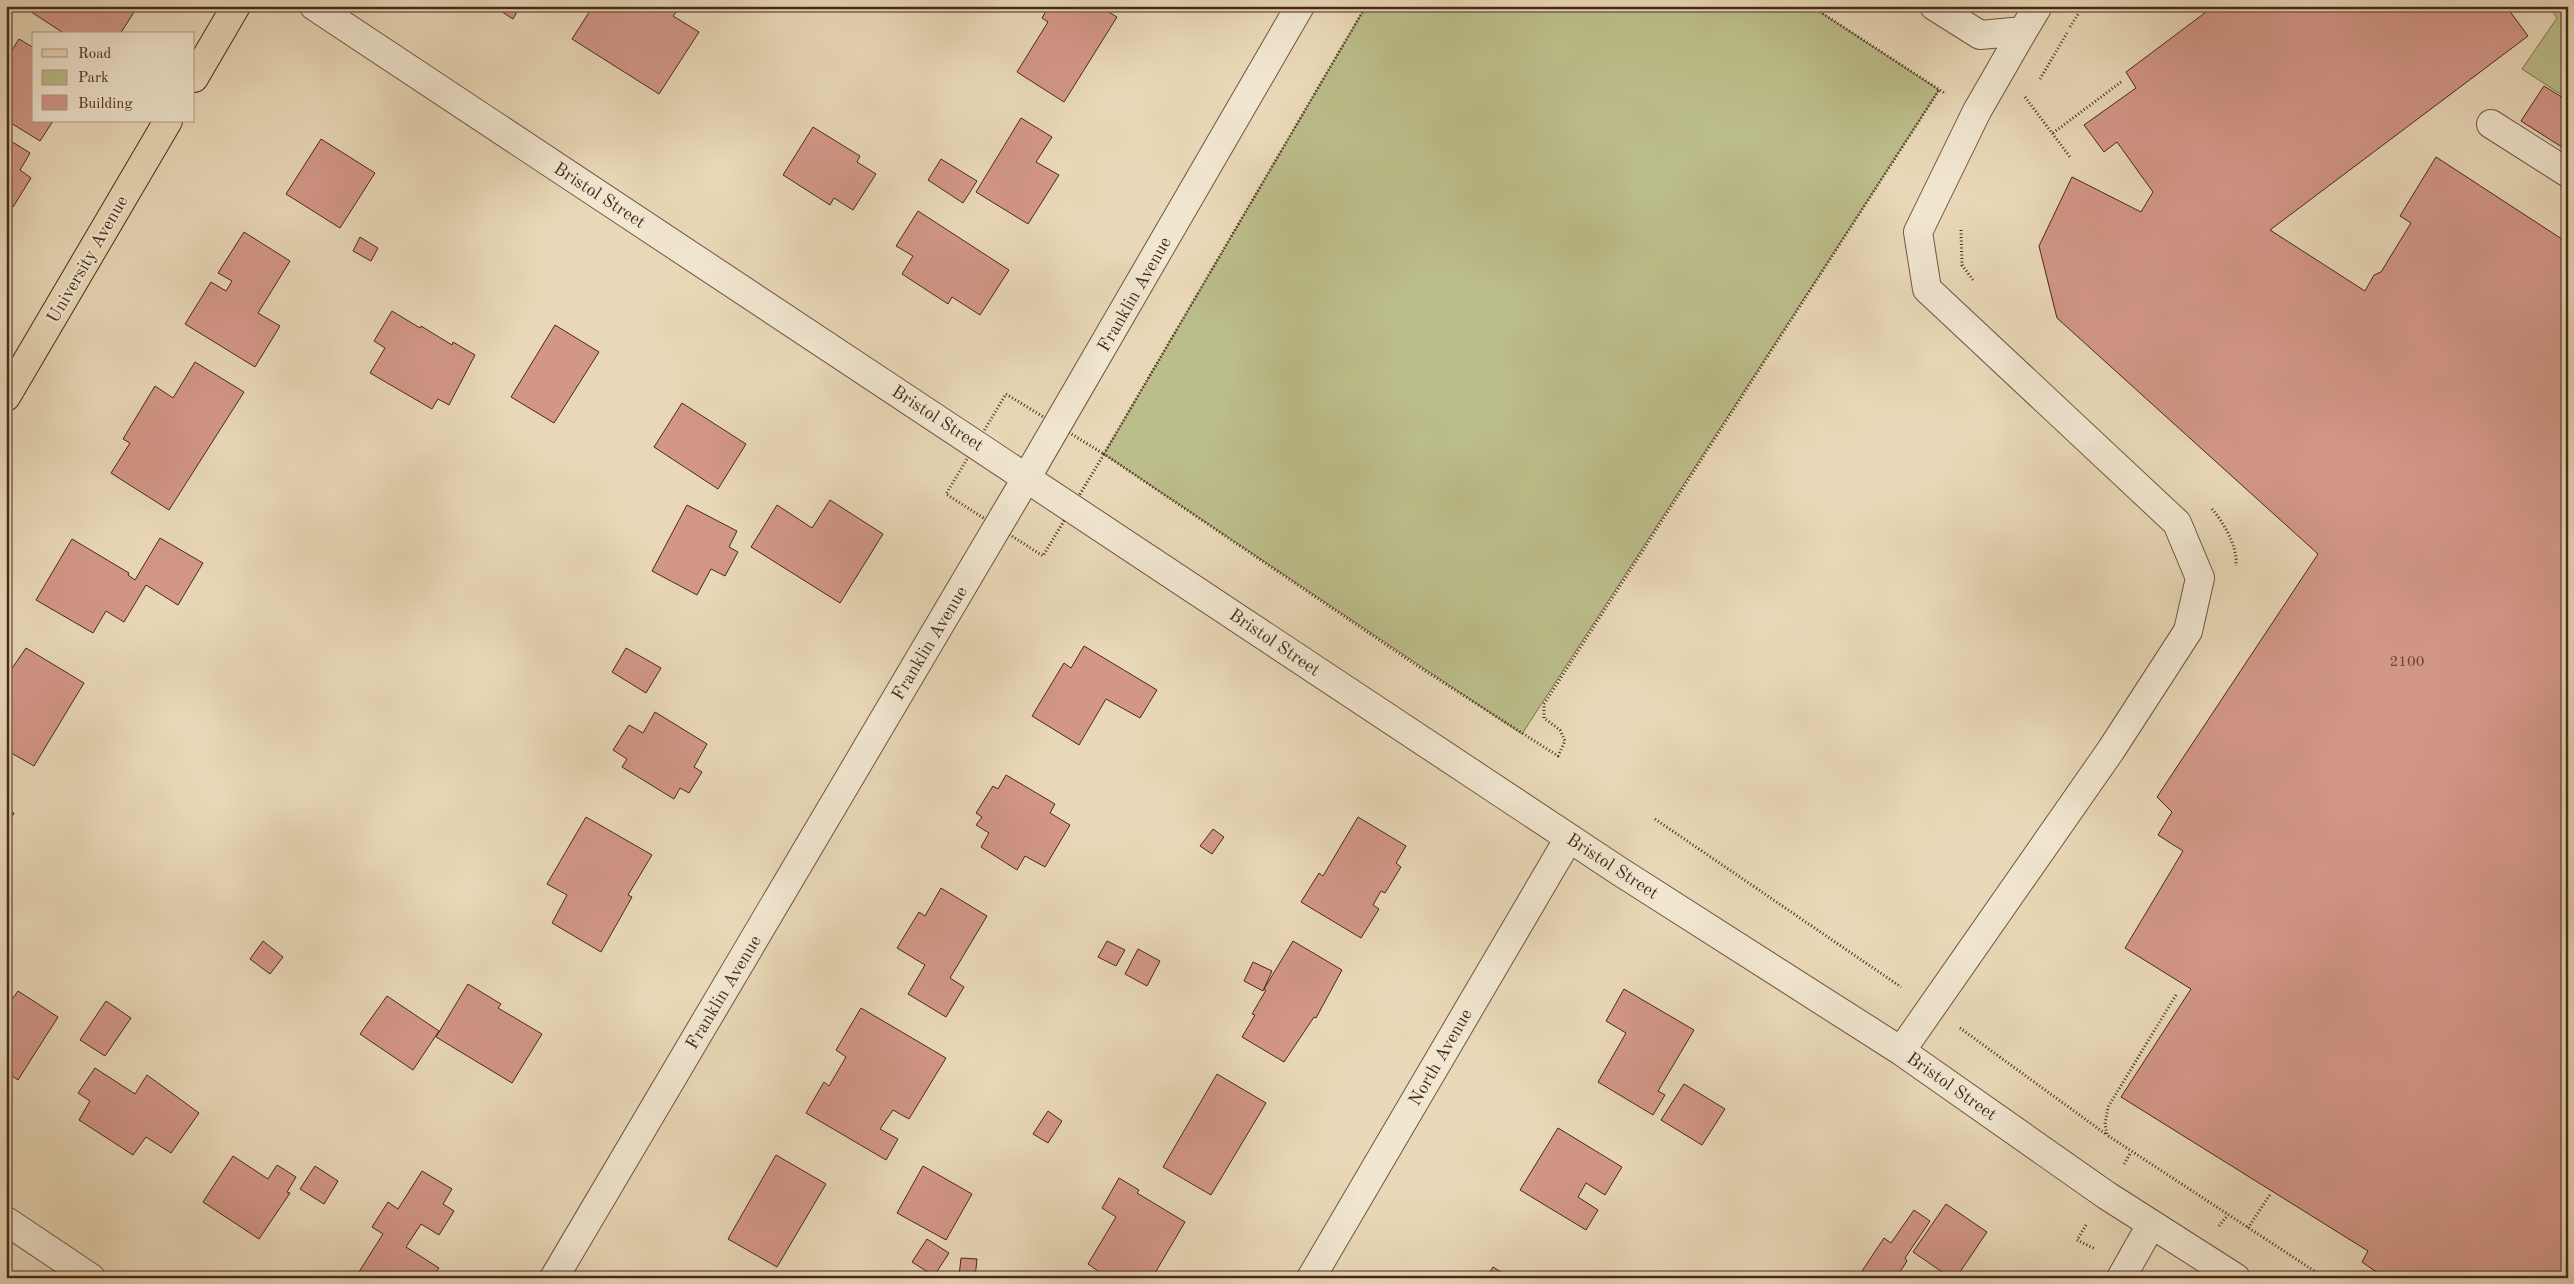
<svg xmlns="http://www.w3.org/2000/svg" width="2574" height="1284" font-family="'Old Standard TT',serif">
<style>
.green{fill:#bbbd8a;stroke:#817352}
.building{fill:#d39788;stroke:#47291a}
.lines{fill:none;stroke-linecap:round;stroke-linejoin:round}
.minor-casing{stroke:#705541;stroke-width:30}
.major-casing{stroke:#47291a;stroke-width:30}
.path{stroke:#47291a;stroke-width:3;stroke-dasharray:1 2.5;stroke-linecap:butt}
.minor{stroke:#f1e6d0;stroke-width:28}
.major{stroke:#e9d8b7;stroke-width:28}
.labels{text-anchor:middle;stroke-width:4;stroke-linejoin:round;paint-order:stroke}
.number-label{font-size:15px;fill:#6a4436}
.street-label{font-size:18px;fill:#47291a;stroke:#f1e6d0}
</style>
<rect width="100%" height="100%" fill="#e9d8b7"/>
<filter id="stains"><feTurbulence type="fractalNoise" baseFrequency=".004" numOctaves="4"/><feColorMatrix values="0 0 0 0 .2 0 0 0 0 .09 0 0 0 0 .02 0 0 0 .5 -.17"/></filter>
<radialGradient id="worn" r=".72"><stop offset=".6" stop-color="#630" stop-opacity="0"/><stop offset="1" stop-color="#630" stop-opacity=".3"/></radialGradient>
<path class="green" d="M 1366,6 L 1811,6 L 1939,90 L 1522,734 L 1104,454 Z
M 2549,6 L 2568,6 L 2568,99 L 2522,69 L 2557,18 Z"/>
<path class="building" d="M 22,6 L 131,6 L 136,9 L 120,34 L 65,34 Z
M 493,6 L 520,6 L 513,19 Z
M 593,6 L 675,6 L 679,9 L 673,16 L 699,32 L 659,94 L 572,39 Z
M 1049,6 L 1099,6 L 1117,17 L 1064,102 L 1017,72 L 1048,22 L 1042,18 Z
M 2214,6 L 2506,6 L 2528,36 L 2270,230 L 2365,291 L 2374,275 L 2381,272 L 2411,223 L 2400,216 L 2436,157 L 2568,243 L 2568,1278 L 2385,1278 L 2362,1262 L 2368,1251 L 2121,1097 L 2191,989 L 2125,948 L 2183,851 L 2158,835 L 2172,812 L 2157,797 L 2318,554 L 2057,318 L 2039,246 L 2072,177 L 2141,212 L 2153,192 L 2117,142 L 2104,152 L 2084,125 L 2136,88 L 2126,72 Z
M 19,39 L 34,48 L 34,121 L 53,121 L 40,141 L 6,120 L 6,60 Z
M 2544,86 L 2568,101 L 2568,151 L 2521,121 Z
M 1021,118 L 1052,137 L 1036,162 L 1059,175 L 1028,224 L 976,192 Z
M 813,127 L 860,156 L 857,162 L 876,174 L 853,210 L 834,198 L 830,205 L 783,175 Z
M 6,138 L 30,153 L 20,170 L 31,178 L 13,207 L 6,203 Z
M 321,139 L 375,173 L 340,228 L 286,194 Z
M 941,159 L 977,181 L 963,203 L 928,180 Z
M 918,211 L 1009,270 L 980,315 L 952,297 L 948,304 L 902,274 L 913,256 L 896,246 Z
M 244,232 L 290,261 L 258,313 L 280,326 L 255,367 L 185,324 L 211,282 L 226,291 L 232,281 L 218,273 Z
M 360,237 L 378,248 L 371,261 L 353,251 Z
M 392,311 L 420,328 L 421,326 L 452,345 L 453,342 L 475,355 L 449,405 L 438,399 L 432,409 L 370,373 L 385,348 L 374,341 Z
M 555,325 L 599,352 L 554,423 L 511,397 Z
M 195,362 L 244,392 L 169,510 L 111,473 L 130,443 L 123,439 L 155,386 L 173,398 Z
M 682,403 L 746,444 L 718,489 L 654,447 Z
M 830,500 L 883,534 L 840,603 L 751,547 L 777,505 L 812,528 Z
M 687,505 L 737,531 L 729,547 L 738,552 L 725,576 L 711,569 L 697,595 L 652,571 Z
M 160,538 L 203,563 L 178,605 L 146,585 L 124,622 L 106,611 L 93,633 L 36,600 L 72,539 L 129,573 L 128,575 L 135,580 Z
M 1084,646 L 1157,690 L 1140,718 L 1106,699 L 1079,745 L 1032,716 L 1064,663 L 1071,668 Z
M 26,648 L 84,683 L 34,766 L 6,750 L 6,677 Z
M 626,648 L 661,668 L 646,693 L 612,672 Z
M 655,712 L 707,744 L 694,767 L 702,772 L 689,793 L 680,788 L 674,799 L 622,767 L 627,759 L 613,750 L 629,725 L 643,733 Z
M 1006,775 L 1055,804 L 1050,813 L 1070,825 L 1045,867 L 1025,856 L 1017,870 L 981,847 L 989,833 L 976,825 L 982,817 L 976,813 L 993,786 L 998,789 Z
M 6,809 L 14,813 L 6,828 Z
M 586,817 L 652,855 L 628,895 L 632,897 L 601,952 L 552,923 L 567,895 L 547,884 Z
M 1358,817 L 1406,846 L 1396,863 L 1401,867 L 1385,893 L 1381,891 L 1373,905 L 1379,909 L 1361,938 L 1301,902 L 1319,873 L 1323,876 Z
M 1213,829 L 1224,837 L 1212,854 L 1200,846 Z
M 941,888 L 987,916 L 950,978 L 964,987 L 946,1017 L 908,994 L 925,965 L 897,948 L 919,912 L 925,916 Z
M 263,941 L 283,957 L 270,974 L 250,959 Z
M 1107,941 L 1125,950 L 1116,966 L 1098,957 Z
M 1293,941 L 1342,970 L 1316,1018 L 1314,1017 L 1284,1062 L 1242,1037 L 1255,1015 L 1252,1014 L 1266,990 L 1264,989 Z
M 1138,949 L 1160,961 L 1147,986 L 1125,974 Z
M 1253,962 L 1272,971 L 1263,991 L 1244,981 Z
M 468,984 L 501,1004 L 498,1008 L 542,1034 L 512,1083 L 436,1037 Z
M 1624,989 L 1694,1030 L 1658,1091 L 1665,1095 L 1653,1115 L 1598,1082 L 1626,1033 L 1606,1021 Z
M 18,991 L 58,1017 L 18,1080 L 6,1072 L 6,1008 Z
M 387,996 L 439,1031 L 413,1070 L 360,1034 Z
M 106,1001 L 131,1018 L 105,1056 L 80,1040 Z
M 861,1008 L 946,1058 L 909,1119 L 893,1110 L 880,1129 L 898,1139 L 886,1160 L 806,1113 L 824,1082 L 829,1086 L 846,1057 L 836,1050 Z
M 95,1068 L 135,1094 L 147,1075 L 199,1113 L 171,1153 L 146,1137 L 133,1155 L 79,1120 L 90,1101 L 78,1093 Z
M 1217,1074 L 1266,1103 L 1211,1195 L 1163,1167 Z
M 1684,1084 L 1725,1109 L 1702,1145 L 1661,1120 Z
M 1048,1111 L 1062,1121 L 1048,1143 L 1033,1134 Z
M 1558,1128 L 1622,1167 L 1605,1195 L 1586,1183 L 1578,1197 L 1598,1210 L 1586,1230 L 1520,1190 Z
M 776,1155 L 826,1184 L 777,1267 L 728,1239 Z
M 233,1156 L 268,1179 L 277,1165 L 296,1177 L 287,1192 L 290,1193 L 259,1239 L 203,1202 Z
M 315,1166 L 338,1181 L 324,1204 L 300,1189 Z
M 923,1166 L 972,1194 L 946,1240 L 897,1213 Z
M 422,1171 L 452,1189 L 443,1204 L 454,1211 L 439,1235 L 421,1224 L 406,1247 L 439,1268 L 432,1278 L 355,1278 L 383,1234 L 372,1227 L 388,1202 L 398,1209 Z
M 1119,1178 L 1139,1190 L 1137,1193 L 1185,1222 L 1152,1278 L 1108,1278 L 1088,1264 L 1116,1217 L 1102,1208 Z
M 1946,1204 L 1987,1232 L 1956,1278 L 1951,1278 L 1913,1252 Z
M 1914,1210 L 1930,1221 L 1905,1258 L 1907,1261 L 1896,1278 L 1872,1278 L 1862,1271 L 1884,1238 L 1891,1243 Z
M 927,1239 L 949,1253 L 934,1276 L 912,1262 Z
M 961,1258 L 977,1259 L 975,1278 L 959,1276 Z
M 1493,1267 L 1511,1278 L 1486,1278 Z"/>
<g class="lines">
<defs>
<path id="minor" d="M 314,6 L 1619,871 L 1901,1051 L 2106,1195 L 2236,1278
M 1934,6 L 1980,35 L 2023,31 L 2038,6
M 2491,124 L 2568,173
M 1901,1051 L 2111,750 L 2188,631 L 2200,578 L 2177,523 L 1927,289 L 1918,232 L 1977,111 L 2023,31
M 6,1221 L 91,1278
M 554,1278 L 1027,477 L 1300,6
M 1311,1278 L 1569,838
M 2121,1278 L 2151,1225"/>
<path id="major" d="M 194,78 L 236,6
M 6,397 L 168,121"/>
</defs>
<use href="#minor" class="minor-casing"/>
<use href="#major" class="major-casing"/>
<path class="path" d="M 1366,6 L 1104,454 L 1416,665 L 1558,756 L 1565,741 L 1560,730 L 1544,718 L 1544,704 L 1939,90
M 1811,6 L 1946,94
M 2070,27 L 2083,6
M 2040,79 L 2067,33
M 2025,97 L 2070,157
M 2053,133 L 2121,82
M 1961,230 L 1962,265 L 1973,280
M 1006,394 L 1104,454 L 1043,556 L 946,494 Z
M 2212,509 C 2224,523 2238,547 2236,566
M 1655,819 L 1901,987
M 2176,995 L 2108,1107 L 2105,1124 L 2107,1135 L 2325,1278
M 1960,1028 L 2107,1135
M 2124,1164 L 2131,1152
M 2086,1225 L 2077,1240 L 2095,1249
M 2219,1226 L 2228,1215
M 2248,1228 L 2271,1193"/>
<use href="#minor" class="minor"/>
<use href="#major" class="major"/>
</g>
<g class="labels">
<g class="number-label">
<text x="2407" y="666">2100</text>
</g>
<g class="street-label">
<text transform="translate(600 195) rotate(33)" y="6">Bristol Street</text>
<text transform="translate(87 259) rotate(-60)" y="6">University Avenue</text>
<text transform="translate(1134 294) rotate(-60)" y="6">Franklin Avenue</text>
<text transform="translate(938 418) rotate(33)" y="6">Bristol Street</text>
<text transform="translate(1275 642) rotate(34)" y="6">Bristol Street</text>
<text transform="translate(929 643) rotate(-59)" y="6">Franklin Avenue</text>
<text transform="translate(1613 866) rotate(33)" y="6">Bristol Street</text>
<text transform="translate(723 992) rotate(-59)" y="6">Franklin Avenue</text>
<text transform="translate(1440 1057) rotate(-60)" y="6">North Avenue</text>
<text transform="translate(1952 1086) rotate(35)" y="6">Bristol Street</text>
</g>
</g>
<rect width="2574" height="1284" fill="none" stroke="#e9d8b7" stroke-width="25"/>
<rect x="8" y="8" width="2559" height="1269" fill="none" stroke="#47291a" stroke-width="2.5"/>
<rect x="12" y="12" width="2549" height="1259" fill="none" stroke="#47291a"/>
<rect x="32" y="32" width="162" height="90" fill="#f1e6d0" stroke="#ad9a87"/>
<rect x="42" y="49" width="25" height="8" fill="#e9d8b7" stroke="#ad9a87"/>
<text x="78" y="58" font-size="15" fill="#47291a">Road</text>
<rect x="42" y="70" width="25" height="15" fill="#bbbd8a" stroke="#ad9a87"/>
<text x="78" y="82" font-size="15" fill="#47291a">Park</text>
<rect x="42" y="95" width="25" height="15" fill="#d39788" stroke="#ad9a87"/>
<text x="78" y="108" font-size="15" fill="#47291a">Building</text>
<rect width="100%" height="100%" filter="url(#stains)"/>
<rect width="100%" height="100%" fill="url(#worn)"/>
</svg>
